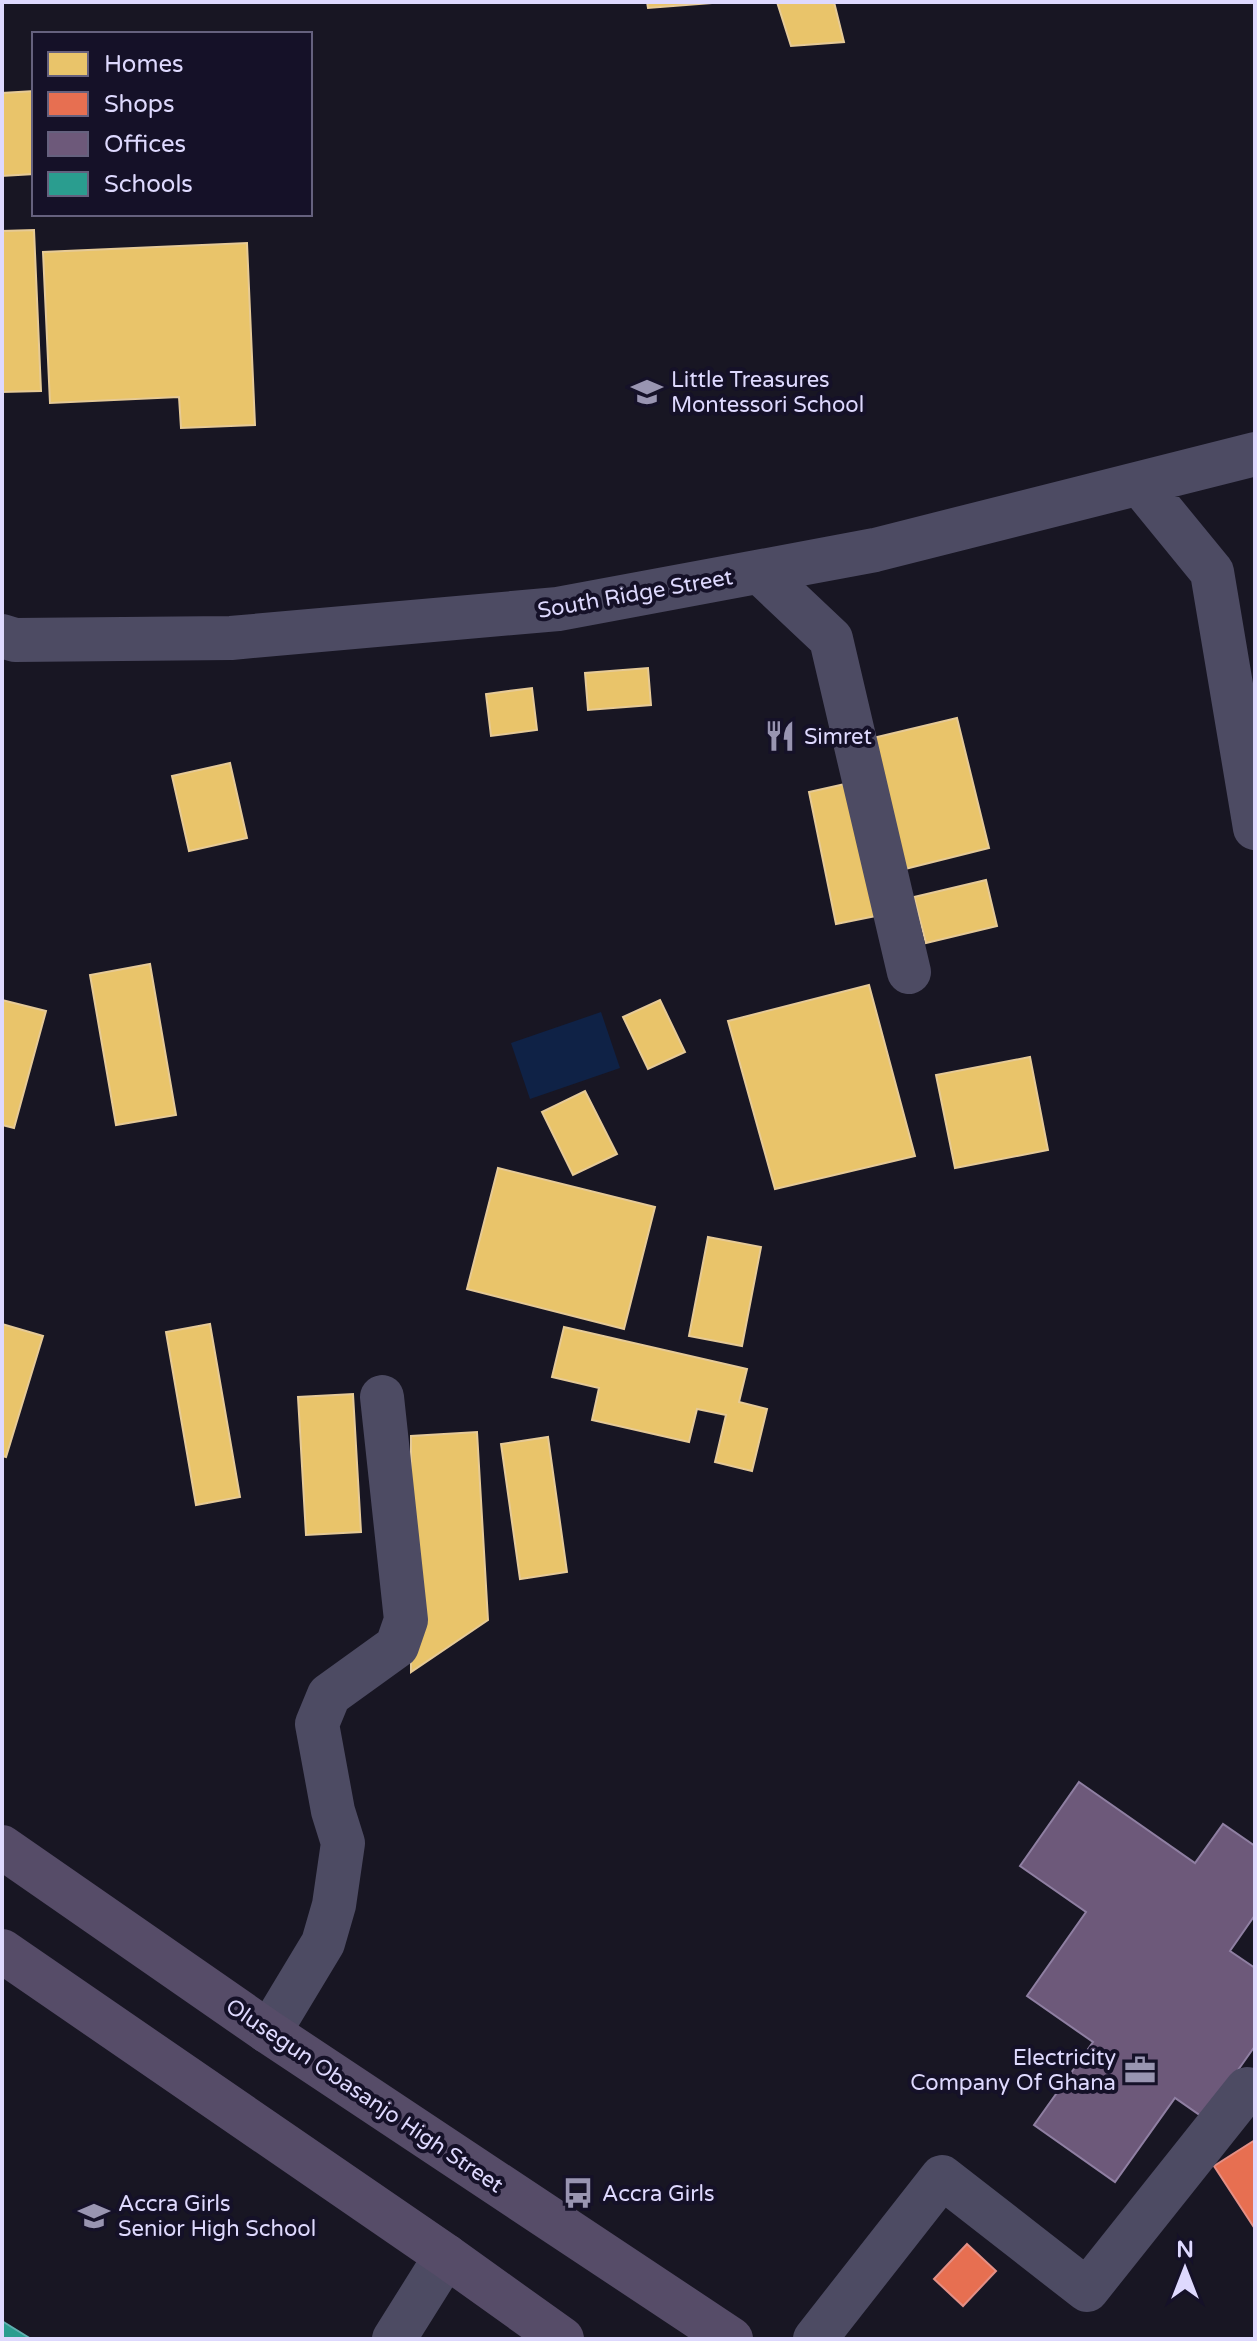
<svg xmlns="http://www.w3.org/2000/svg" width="1257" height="2341" font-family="'Varela Round',sans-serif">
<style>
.water{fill:#0f2246}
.homes{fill:#e9c46a;stroke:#e6ca96;stroke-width:2}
.shops{fill:#e76f51;stroke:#e48f85;stroke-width:2}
.offices{fill:#6d597a;stroke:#8f7fa2;stroke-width:2}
.schools{fill:#2a9d8f;stroke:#60afb0;stroke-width:2}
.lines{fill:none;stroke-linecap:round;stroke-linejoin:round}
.minor{stroke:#4d4b63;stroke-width:44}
.major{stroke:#564c68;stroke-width:44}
.labels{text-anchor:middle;stroke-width:8;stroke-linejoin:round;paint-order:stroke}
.poi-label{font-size:22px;fill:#ded9fe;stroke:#151128;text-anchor:start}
.street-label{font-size:22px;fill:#ded9fe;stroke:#151128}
</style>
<rect width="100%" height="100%" fill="#181623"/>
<path class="water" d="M 601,1012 L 620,1068 L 530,1099 L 511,1043 Z"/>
<path class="homes" d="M 647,2 L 725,2 L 648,8 Z
M 777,2 L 834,2 L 844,42 L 791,46 Z
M 34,91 L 34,174 L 2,176 L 2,93 Z
M 34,230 L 41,391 L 2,392 L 2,231 Z
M 247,243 L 255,425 L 181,428 L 179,397 L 50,403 L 43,252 Z
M 648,668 L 651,705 L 588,710 L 585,673 Z
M 532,688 L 537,730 L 491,736 L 486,694 Z
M 957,718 L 989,848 L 905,869 L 873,738 Z
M 230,763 L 247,838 L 189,851 L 172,776 Z
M 854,782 L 881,915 L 836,924 L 809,792 Z
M 986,880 L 997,926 L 926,943 L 914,897 Z
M 150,964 L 176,1115 L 116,1125 L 90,975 Z
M 869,985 L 915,1156 L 775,1189 L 728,1021 Z
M 2,1000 L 46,1011 L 14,1128 L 2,1125 Z
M 660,1000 L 685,1052 L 648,1069 L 623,1017 Z
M 1030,1057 L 1048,1150 L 955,1168 L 936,1075 Z
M 585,1091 L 617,1154 L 573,1175 L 542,1112 Z
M 498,1168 L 655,1207 L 624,1329 L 467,1289 Z
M 708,1237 L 761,1247 L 742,1346 L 689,1336 Z
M 2,1324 L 43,1336 L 6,1457 L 2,1456 Z
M 210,1324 L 240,1497 L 196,1505 L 166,1332 Z
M 564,1327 L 747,1369 L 739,1402 L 767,1409 L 752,1471 L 715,1462 L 726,1415 L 697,1409 L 689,1442 L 592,1420 L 599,1388 L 552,1377 Z
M 353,1394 L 361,1532 L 306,1535 L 298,1397 Z
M 477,1432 L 488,1620 L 411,1672 L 411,1436 Z
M 548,1437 L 567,1572 L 520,1579 L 501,1444 Z"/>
<path class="shops" d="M 1255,2140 L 1255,2229 L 1214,2166 Z
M 967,2244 L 996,2271 L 963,2306 L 934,2279 Z"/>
<path class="offices" d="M 1079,1782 L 1195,1863 L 1223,1824 L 1255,1846 L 1255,1915 L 1230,1951 L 1255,1968 L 1255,2046 L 1204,2118 L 1175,2098 L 1115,2182 L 1034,2125 L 1093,2042 L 1027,1996 L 1086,1912 L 1020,1866 Z"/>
<path class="schools" d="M 2,2321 L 31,2339 L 2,2339 Z"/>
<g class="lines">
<path class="minor" d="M 1140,484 L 1212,572 L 1255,828
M 760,572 L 831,639 L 909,972
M 2,636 L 15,640 L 231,638 L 558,609 L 875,550 L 1255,454
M 267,2031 L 276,2021 L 323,1943 L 334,1905 L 343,1843 L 333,1811 L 317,1724 L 329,1695 L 397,1646 L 406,1620 L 382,1397
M 394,2339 L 446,2256
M 815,2339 L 942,2177 L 1087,2290 L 1247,2089"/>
<path class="major" d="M 2,1847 L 267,2031 L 731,2339
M 2,1951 L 446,2256 L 562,2339"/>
</g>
<defs>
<symbol id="school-bare" viewBox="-9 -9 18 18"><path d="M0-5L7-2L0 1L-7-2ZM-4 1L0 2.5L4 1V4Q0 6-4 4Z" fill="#9995b1" stroke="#151128" stroke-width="2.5" paint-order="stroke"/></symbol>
<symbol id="restaurant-bare" viewBox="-9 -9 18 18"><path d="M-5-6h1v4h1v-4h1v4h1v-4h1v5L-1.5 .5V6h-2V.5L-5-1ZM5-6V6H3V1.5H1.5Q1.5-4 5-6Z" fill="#9995b1" stroke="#151128" stroke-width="2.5" paint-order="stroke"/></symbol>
<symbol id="office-bare" viewBox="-9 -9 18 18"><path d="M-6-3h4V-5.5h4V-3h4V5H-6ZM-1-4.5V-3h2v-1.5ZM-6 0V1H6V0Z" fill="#9995b1" stroke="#151128" stroke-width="2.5" paint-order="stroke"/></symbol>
<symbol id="bus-bare" viewBox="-9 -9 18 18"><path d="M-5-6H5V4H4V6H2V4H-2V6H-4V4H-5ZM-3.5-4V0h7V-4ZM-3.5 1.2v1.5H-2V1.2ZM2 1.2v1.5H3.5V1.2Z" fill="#9995b1" stroke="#151128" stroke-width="2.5" paint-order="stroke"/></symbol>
</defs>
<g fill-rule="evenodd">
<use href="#school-bare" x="625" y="370" width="44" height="44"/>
<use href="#restaurant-bare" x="758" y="714" width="44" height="44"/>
<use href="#office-bare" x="1118" y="2048" width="44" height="44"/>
<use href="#bus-bare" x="556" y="2171" width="44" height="44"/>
<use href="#school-bare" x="72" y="2194" width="44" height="44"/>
</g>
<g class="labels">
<g class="poi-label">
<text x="671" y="387">Little Treasures<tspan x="671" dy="25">Montessori School</tspan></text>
<text x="804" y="744">Simret</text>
<text x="1116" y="2065" text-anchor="end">Electricity<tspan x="1116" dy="25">Company Of Ghana</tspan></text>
<text x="602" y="2201">Accra Girls</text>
<text x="118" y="2211">Accra Girls<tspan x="118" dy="25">Senior High School</tspan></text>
</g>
<g class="street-label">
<text transform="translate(635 593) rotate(-10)" y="8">South Ridge Street</text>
<text transform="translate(365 2095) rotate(34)" y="8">Olusegun Obasanjo High Street</text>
</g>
</g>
<rect width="1257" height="2341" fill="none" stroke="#ded9fe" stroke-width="8"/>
<rect x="32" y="32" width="280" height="184" fill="#151128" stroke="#65617e" stroke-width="2"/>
<rect x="48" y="52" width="40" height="24" fill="#e9c46a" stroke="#65617e" stroke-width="2"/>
<text x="104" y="72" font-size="24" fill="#ded9fe">Homes</text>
<rect x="48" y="92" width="40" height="24" fill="#e76f51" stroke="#65617e" stroke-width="2"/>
<text x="104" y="112" font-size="24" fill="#ded9fe">Shops</text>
<rect x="48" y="132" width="40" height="24" fill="#6d597a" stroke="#65617e" stroke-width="2"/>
<text x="104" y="152" font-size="24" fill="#ded9fe">Offices</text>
<rect x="48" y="172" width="40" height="24" fill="#2a9d8f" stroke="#65617e" stroke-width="2"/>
<text x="104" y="192" font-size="24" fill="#ded9fe">Schools</text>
<g transform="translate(1185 2269)" stroke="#151128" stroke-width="6" paint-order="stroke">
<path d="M0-6L14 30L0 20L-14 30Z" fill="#ded9fe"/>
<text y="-12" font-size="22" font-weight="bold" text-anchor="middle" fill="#ded9fe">N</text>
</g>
</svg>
